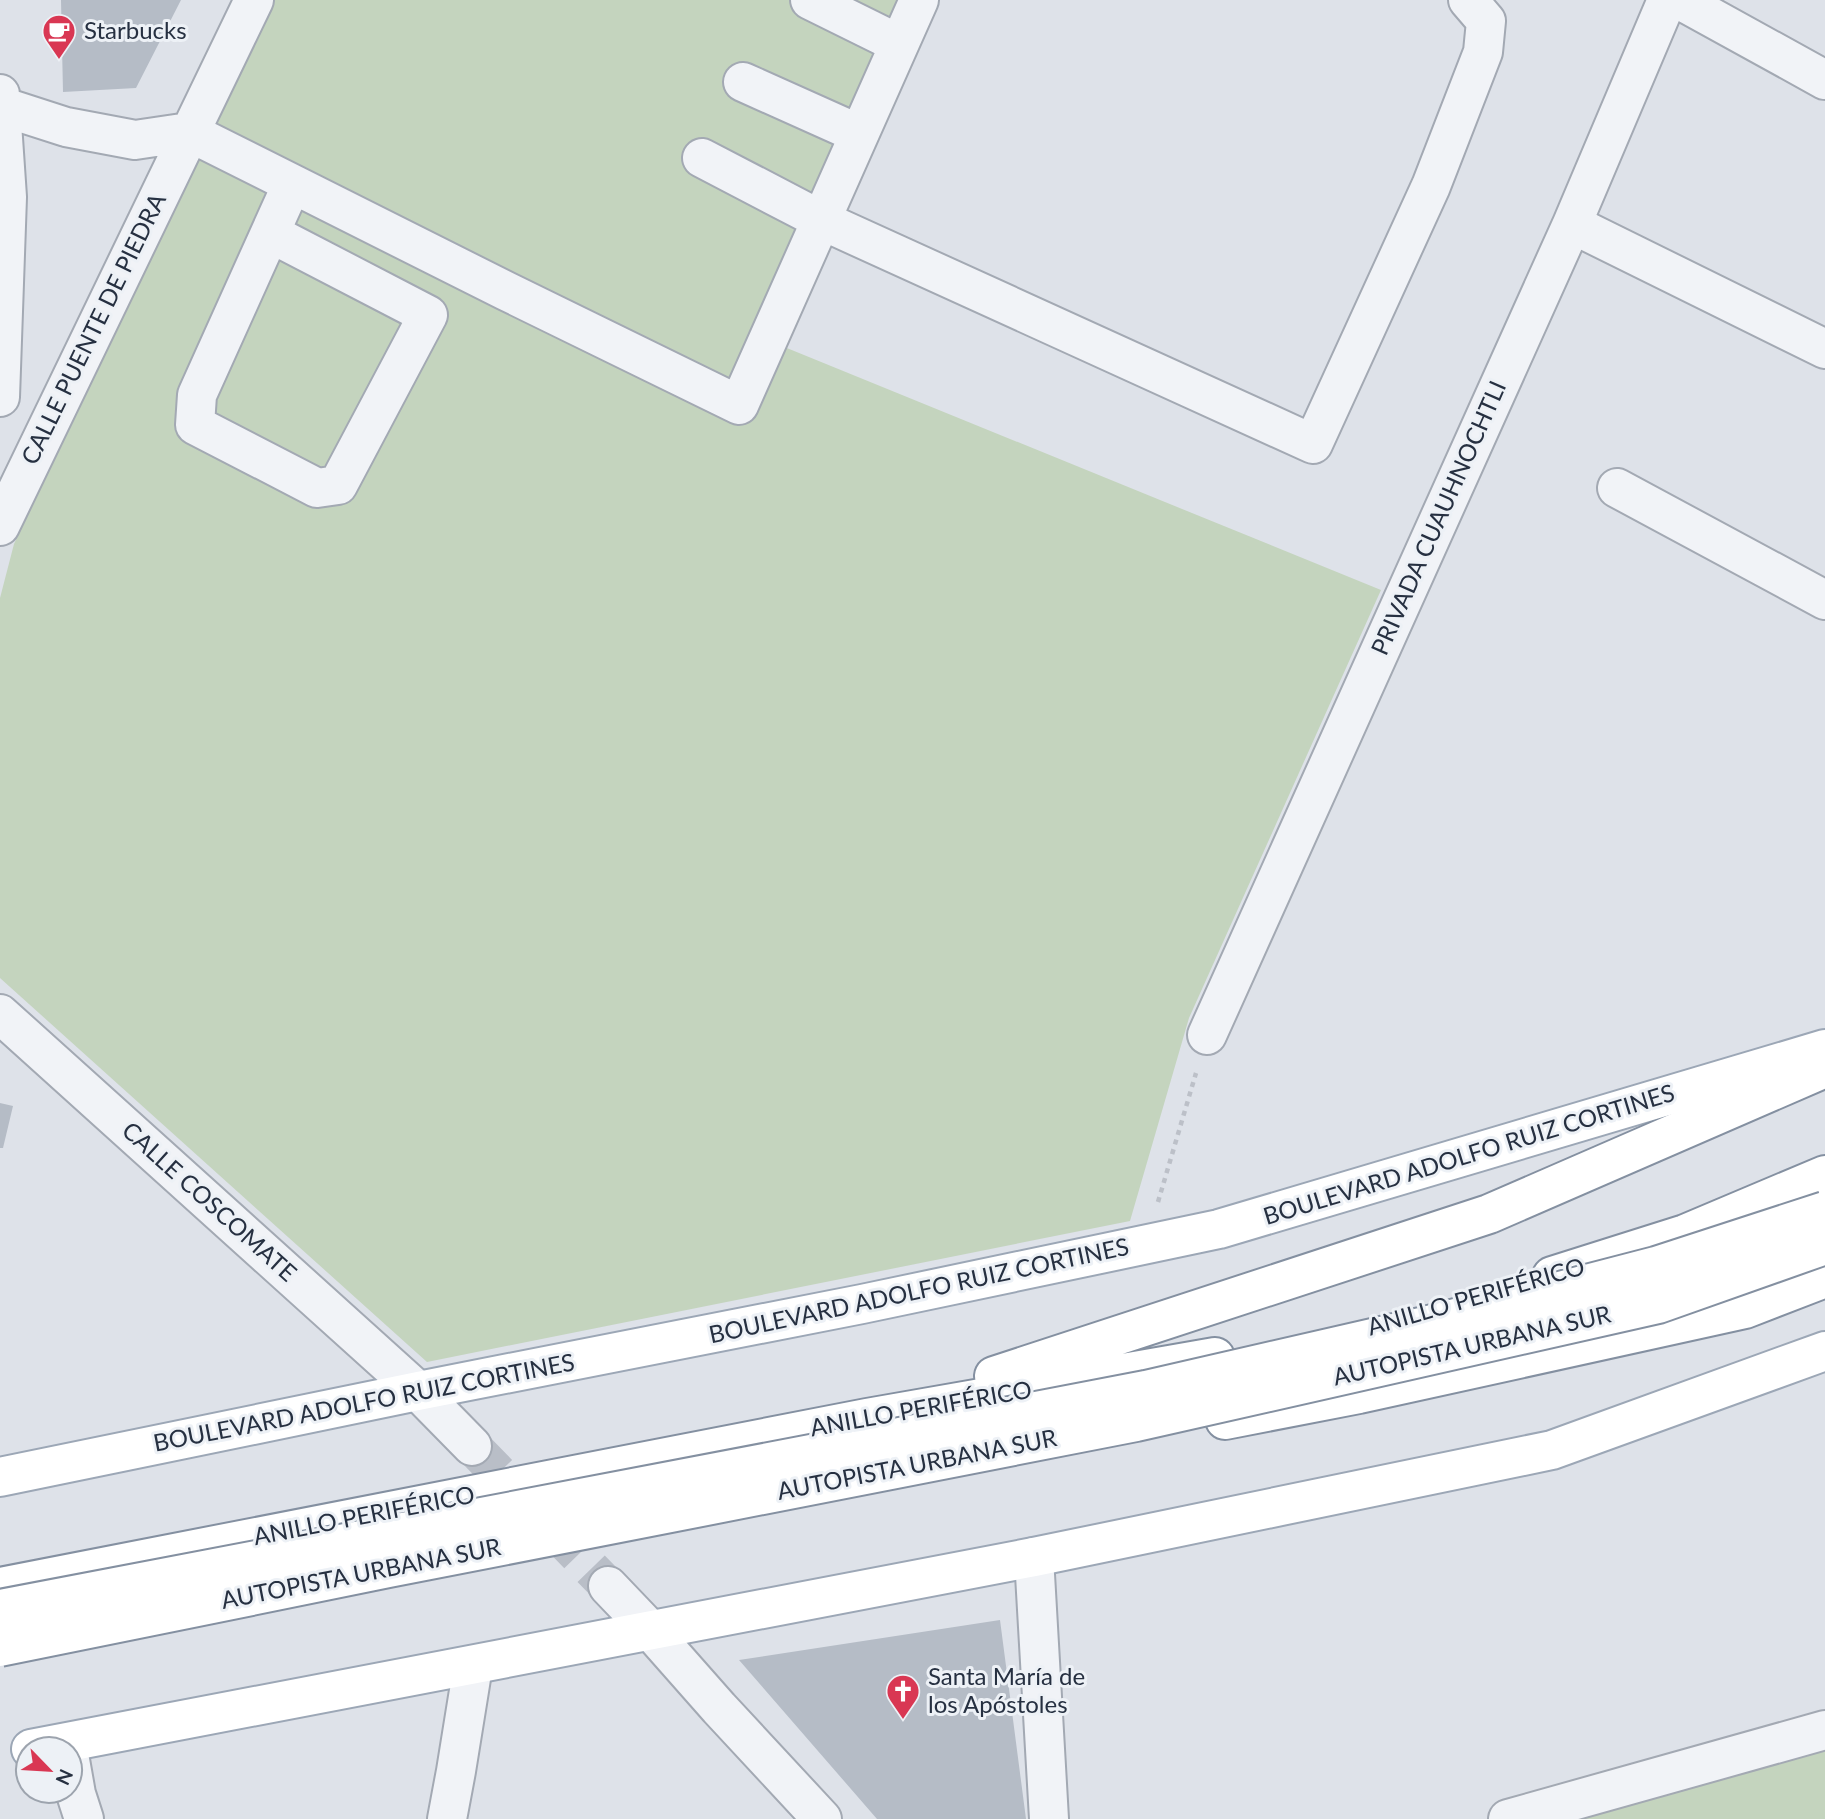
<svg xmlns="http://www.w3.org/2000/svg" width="1825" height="1819" font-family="Lato,sans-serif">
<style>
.green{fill:#c4d4be}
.building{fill:#b5bcc6}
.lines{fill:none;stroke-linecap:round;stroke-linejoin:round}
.minor-tunnel{stroke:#b9bec7;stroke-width:38;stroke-dasharray:38 19;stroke-linecap:butt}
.minor-casing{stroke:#a3a9b3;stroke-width:42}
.major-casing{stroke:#9ca7b6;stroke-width:42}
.highway-casing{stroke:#8490a1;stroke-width:42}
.path{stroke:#bcc0c8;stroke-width:4.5;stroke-dasharray:5 5;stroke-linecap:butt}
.minor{stroke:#f1f3f7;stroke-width:38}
.major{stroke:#fff;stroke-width:38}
.highway{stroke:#fff;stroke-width:38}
.highway-bridge-casing{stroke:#8490a1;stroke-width:42;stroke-linecap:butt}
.highway-bridge{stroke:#fff;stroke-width:38}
.labels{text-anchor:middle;stroke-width:6;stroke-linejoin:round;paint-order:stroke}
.poi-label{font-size:24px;fill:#263041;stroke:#edf1f6;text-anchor:start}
.street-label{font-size:24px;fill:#263041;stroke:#edf1f6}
</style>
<rect width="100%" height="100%" fill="#dee2e9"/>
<path class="green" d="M 267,0 L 929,0 L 777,344 L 1381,590 L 1189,1018 L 1130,1221 L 427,1362 L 0,978 L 0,598 L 14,544 Z
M 1825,1746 L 1825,1819 L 1564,1819 Z"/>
<path class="building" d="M 61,0 L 181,0 L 136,88 L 63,92 Z
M 0,1103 L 13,1106 L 3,1148 L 0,1148 Z
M 1000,1620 L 1026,1819 L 877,1819 L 739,1660 Z"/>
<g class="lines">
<path class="minor-tunnel" d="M 472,1446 L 608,1586"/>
<defs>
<path id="minor" d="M 810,0 L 899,44
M 1680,0 L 1825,80
M 743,82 L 859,134
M 0,94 L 7,197 L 0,397
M 1,106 L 66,127 L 135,140 L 189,132
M 189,132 L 506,291 L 739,405 L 919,0
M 702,158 L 821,220 L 1313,444 L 1431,186 L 1483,52 L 1486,21 L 1468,0
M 1572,224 L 1825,349
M 270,233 L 428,315 L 338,485 L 317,488 L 195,425 L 197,395 L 292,184
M 1617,488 L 1825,600
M 0,526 L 254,0
M 0,1014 L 418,1391 L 472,1446
M 1207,1035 L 1572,224 L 1667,0
M 1034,1557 L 1049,1819
M 608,1586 L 651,1631 L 719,1708 L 822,1819
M 70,1760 L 76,1794 L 84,1819
M 447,1819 L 456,1771 L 473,1666
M 1508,1819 L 1825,1730"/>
<path id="major" d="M 0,1477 L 418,1391 L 862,1304 L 1219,1229 L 1825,1049
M 31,1749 L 1034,1557 L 1552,1450 L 1825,1351"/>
<path id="highway" d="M 1552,1276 L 1685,1234 L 1825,1175
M 994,1376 L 1489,1214 L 1825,1068
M 1225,1420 L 1359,1394 L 1745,1309 L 1825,1278
M 0,1587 L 867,1418 L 1215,1357"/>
</defs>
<use href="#minor" class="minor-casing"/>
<use href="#major" class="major-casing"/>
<use href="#highway" class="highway-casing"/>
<path class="path" d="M 1158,1202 L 1196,1073"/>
<use href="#minor" class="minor"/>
<use href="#major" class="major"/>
<use href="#highway" class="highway"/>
<defs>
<path id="highway-bridge" d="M 0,1609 L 1146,1390 L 1425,1326 L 1656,1266 L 1825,1211
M 0,1647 L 389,1568 L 1136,1422 L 1658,1304 L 1825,1245"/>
</defs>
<use href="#highway-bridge" class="highway-bridge-casing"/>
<use href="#highway-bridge" class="highway-bridge"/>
</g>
<defs>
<symbol id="cafe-pin" viewBox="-11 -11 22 30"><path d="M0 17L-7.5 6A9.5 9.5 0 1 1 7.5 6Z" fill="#d93753" stroke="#edf1f6"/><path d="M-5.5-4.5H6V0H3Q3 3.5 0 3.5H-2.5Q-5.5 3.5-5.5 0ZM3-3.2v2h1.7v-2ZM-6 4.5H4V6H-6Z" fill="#fff"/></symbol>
<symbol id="church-pin" viewBox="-11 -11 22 30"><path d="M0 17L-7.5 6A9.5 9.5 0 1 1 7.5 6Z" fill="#d93753" stroke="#edf1f6"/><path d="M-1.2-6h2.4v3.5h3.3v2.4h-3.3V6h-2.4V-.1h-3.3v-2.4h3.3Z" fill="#fff"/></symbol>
</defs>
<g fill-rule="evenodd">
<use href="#cafe-pin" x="40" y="12" width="38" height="52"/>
<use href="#church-pin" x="884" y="1672" width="38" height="52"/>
</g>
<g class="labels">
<g class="poi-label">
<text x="84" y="39">Starbucks</text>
<text x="928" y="1685">Santa María de<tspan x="928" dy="28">los Apóstoles</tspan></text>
</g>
<g class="street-label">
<text transform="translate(94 329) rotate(-64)" y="8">CALLE PUENTE DE PIEDRA</text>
<text transform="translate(1439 518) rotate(-66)" y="8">PRIVADA CUAUHNOCHTLI</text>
<text transform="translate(1469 1155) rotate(-17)" y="8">BOULEVARD ADOLFO RUIZ CORTINES</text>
<text transform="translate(209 1202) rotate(42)" y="8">CALLE COSCOMATE</text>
<text transform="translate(919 1291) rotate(-12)" y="8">BOULEVARD ADOLFO RUIZ CORTINES</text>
<text transform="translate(1476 1297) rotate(-16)" y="8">ANILLO PERIFÉRICO</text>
<text transform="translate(1472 1346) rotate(-13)" y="8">AUTOPISTA URBANA SUR</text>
<text transform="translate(364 1403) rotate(-11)" y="8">BOULEVARD ADOLFO RUIZ CORTINES</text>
<text transform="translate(921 1409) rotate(-10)" y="8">ANILLO PERIFÉRICO</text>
<text transform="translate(917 1465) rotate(-11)" y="8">AUTOPISTA URBANA SUR</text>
<text transform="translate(364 1516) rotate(-11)" y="8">ANILLO PERIFÉRICO</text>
<text transform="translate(361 1574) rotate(-11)" y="8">AUTOPISTA URBANA SUR</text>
</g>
</g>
<g transform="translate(49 1770) rotate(115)"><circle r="33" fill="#edf1f6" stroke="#9da4ae" stroke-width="2"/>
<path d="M0-5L12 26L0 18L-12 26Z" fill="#d93753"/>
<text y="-10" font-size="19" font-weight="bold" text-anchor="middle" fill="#263041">N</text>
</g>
</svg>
